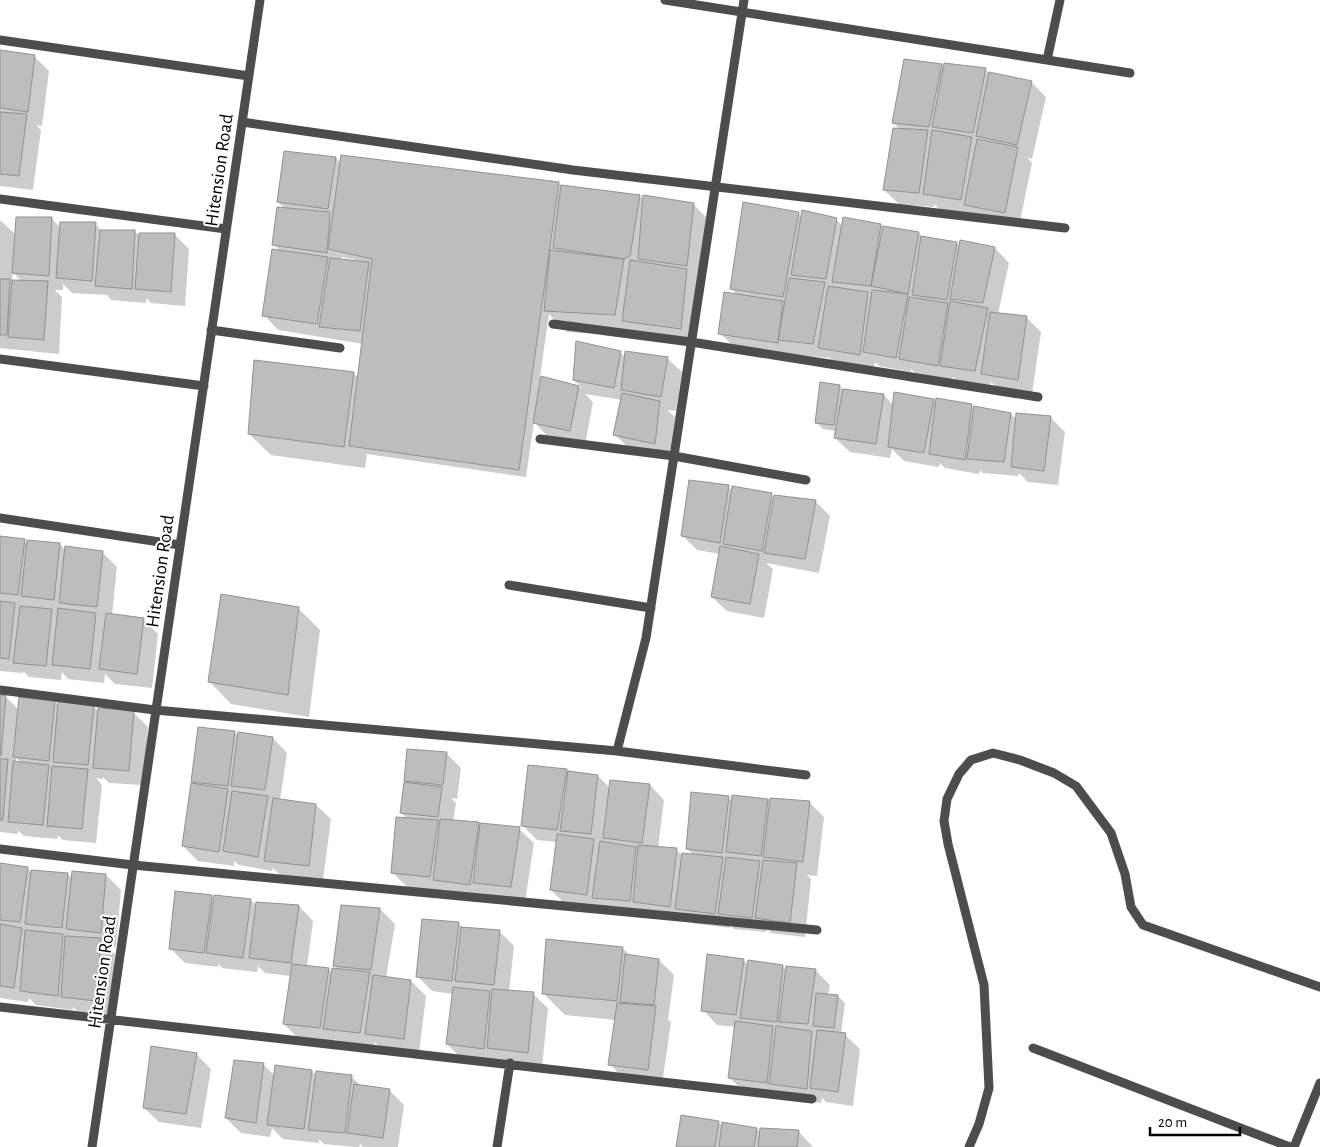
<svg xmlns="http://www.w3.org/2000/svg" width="1320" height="1147" font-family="'Alegreya Sans',sans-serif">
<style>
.shadow{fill:#0003;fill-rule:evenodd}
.building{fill:#bdbdbd;stroke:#919191}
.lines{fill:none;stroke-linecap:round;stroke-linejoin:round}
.minor{stroke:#4d4d4d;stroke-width:9}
.labels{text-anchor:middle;stroke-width:4;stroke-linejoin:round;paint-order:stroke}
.street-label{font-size:19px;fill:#000;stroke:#fff}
</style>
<rect width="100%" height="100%" fill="#fff"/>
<path class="shadow" d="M 0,51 L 34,56 L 49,71 L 42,126 L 36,125 L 41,130 L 33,190 L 0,186 Z
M 941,65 L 944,68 L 985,69 L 989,73 L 1031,82 L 1046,97 L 1032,159 L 1027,157 L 1032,163 L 1019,226 L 975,214 L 939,209 L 934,204 L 934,207 L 899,204 L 884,190 L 900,129 L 893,123 Z
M 285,152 L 336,158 L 341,163 L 559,183 L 563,187 L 640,196 L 644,200 L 693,204 L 708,219 L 701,280 L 696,279 L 701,285 L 695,343 L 636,336 L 567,332 L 549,314 L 540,377 L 582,388 L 574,380 L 620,352 L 626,358 L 667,358 L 682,372 L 676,411 L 667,410 L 675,417 L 669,458 L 630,449 L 615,435 L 622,400 L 585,394 L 593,402 L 585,445 L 549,438 L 534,422 L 526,477 L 367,454 L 365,468 L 271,455 L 249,434 L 353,373 L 359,378 L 363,344 L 278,330 L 264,315 L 281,252 L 274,244 L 285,209 L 278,202 ZM 342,257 L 360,261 L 341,261 Z
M 798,213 L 802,217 L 836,219 L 842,226 L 880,225 L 883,227 L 919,233 L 922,237 L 957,243 L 960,246 L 995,248 L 1009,263 L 998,314 L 1026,317 L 1041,332 L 1032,394 L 997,388 L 991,382 L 990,385 L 956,380 L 953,377 L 952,380 L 915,373 L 911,369 L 911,372 L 879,366 L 875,362 L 874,369 L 834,363 L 828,356 L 828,358 L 792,354 L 792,357 L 735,348 L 720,333 L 738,296 L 732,289 Z
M 52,219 L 61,228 L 95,224 L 102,231 L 135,231 L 140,237 L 174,234 L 189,249 L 185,306 L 151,303 L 146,298 L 146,303 L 111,300 L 107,295 L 72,293 L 63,284 L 63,290 L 55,290 L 62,297 L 59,354 L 0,348 L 0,220 L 16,235 ZM 13,272 L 22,282 L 12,282 Z
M 839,386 L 844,390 L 884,395 L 894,406 L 934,400 L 937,403 L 971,406 L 1011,414 L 1017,420 L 1050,417 L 1065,432 L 1058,485 L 1028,482 L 1019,473 L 1018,476 L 983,473 L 980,470 L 979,474 L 945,468 L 940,463 L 939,467 L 904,461 L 892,449 L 890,458 L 850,452 L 835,438 L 836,431 L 823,429 L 816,422 Z
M 728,487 L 732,491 L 771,495 L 775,499 L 776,496 L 816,502 L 830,516 L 819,573 L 766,563 L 773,569 L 764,618 L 727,611 L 712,597 L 720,554 L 697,550 L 682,535 Z
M 0,537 L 24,541 L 28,544 L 60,544 L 66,551 L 102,552 L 117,567 L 112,615 L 143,619 L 158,634 L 152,688 L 115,684 L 105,674 L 104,683 L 68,679 L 62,672 L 61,680 L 29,677 L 23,671 L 23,673 L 0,671 Z
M 298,608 L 320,630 L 309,717 L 231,704 L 210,682 Z
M 0,696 L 6,697 L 19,710 L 54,701 L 59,706 L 93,706 L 99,712 L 133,712 L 148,727 L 143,785 L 109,783 L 103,777 L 103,779 L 96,778 L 102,785 L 96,843 L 63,840 L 58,835 L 57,839 L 24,836 L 18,830 L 18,834 L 0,832 ZM 16,758 L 22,763 L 16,763 Z
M 234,732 L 239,736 L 273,738 L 287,753 L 280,800 L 316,805 L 331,819 L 323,880 L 280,875 L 273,868 L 272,871 L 239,865 L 234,861 L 234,866 L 198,861 L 183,846 L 196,785 L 192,781 Z
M 447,754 L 461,768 L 457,799 L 451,798 L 456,803 L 453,822 L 519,829 L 534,843 L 525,902 L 489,897 L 485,894 L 485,899 L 450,894 L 444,889 L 444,892 L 407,887 L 392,872 L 408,819 L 401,813 L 410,784 L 406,781 Z
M 566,770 L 598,776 L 610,788 L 650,785 L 664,800 L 658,848 L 676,849 L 683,856 L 694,855 L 687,849 L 728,797 L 733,802 L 733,797 L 768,800 L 771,804 L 809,802 L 824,817 L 817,876 L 807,875 L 811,879 L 805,937 L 771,933 L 767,928 L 766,932 L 734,929 L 730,925 L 730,928 L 691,923 L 685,917 L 566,905 L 551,890 L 557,842 L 537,840 L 522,825 Z
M 0,864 L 27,868 L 32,873 L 68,874 L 73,879 L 74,872 L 106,875 L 121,890 L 116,947 L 107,946 L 115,954 L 111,1015 L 77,1011 L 73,1007 L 73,1010 L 36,1005 L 29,998 L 28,1002 L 0,998 Z
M 211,896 L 215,900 L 215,896 L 251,900 L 257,906 L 299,906 L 313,921 L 307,967 L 329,970 L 332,973 L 339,971 L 334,965 L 342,906 L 380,909 L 395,924 L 386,978 L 411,981 L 426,996 L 419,1053 L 381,1048 L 375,1042 L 374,1047 L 339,1043 L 335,1039 L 334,1042 L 299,1039 L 284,1024 L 291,976 L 265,973 L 258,966 L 257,972 L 222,968 L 218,964 L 218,967 L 185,963 L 170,948 Z
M 458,923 L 464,929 L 499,931 L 514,946 L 509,992 L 533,994 L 548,1008 L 542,1067 L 503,1063 L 498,1058 L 498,1063 L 462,1059 L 447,1044 L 453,994 L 432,991 L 417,976 Z
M 622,948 L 631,956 L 659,960 L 674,975 L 668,1020 L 671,1022 L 662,1084 L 624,1079 L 610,1064 L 616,1020 L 565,1015 L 543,993 Z
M 744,960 L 748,965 L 782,966 L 786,970 L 815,970 L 830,985 L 828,996 L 838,996 L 845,1003 L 841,1034 L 845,1035 L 860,1049 L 853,1106 L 826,1102 L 822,1098 L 821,1103 L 744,1092 L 729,1077 L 736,1027 L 717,1025 L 703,1010 Z
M 196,1054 L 211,1069 L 201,1128 L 159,1122 L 144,1108 Z
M 264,1065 L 275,1076 L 277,1067 L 312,1071 L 316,1076 L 351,1076 L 362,1087 L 389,1090 L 404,1105 L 398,1147 L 363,1147 L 360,1144 L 359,1147 L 356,1147 L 324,1144 L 319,1139 L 319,1143 L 283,1139 L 272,1128 L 270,1137 L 241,1133 L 226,1118 Z
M 718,1122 L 723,1127 L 757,1129 L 760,1133 L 799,1132 L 813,1147 L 678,1147 Z"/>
<path class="building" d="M 0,50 L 35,55 L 28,112 L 0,108 Z
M 904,59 L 942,64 L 929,127 L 892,123 Z
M 944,63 L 986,68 L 973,133 L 932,127 Z
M 989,72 L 1032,81 L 1017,145 L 976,136 Z
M 0,112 L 27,114 L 19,176 L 0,174 Z
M 893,128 L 928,130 L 919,193 L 883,190 Z
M 932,130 L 972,137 L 961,200 L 923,194 Z
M 977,139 L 1018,147 L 1005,213 L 964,205 Z
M 284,151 L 336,157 L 328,209 L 277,202 Z
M 341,155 L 559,182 L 519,470 L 349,446 L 372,259 L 328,249 Z
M 561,185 L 640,195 L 630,256 L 624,259 L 553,248 Z
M 643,195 L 694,203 L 687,266 L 638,259 Z
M 743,202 L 799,212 L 783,297 L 730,289 Z
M 277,207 L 330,212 L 327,253 L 272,245 Z
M 802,210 L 837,218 L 826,279 L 791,275 Z
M 16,217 L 52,217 L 49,276 L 12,273 Z
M 843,217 L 881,224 L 871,286 L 832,282 Z
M 60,222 L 96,222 L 92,281 L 56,278 Z
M 883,226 L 919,232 L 908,294 L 871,286 Z
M 100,230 L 135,230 L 132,289 L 95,286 Z
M 139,233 L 175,233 L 171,292 L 135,289 Z
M 921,236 L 957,242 L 947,300 L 912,295 Z
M 960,240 L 995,247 L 983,303 L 950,299 Z
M 272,249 L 328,257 L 317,324 L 262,316 Z
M 550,250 L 624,259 L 615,315 L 544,311 Z
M 330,258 L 369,262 L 360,331 L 319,327 Z
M 630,260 L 687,269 L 681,329 L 622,321 Z
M 789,278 L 825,282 L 813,344 L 778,340 Z
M 0,279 L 10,279 L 7,335 L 0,335 Z
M 12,280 L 48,281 L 44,340 L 8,337 Z
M 828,286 L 868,292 L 860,355 L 818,348 Z
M 872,290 L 908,294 L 896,358 L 863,352 Z
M 724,292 L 783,301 L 778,343 L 718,334 Z
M 909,297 L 948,303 L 938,366 L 899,359 Z
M 950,301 L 988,308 L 975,371 L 940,366 Z
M 990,312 L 1027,316 L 1018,380 L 981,374 Z
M 576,341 L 621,351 L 614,388 L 573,380 Z
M 625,351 L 668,357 L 661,397 L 621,390 Z
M 254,360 L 354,372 L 344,447 L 248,434 Z
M 541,376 L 579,386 L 570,431 L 533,423 Z
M 820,382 L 840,385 L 834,425 L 815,423 Z
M 843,389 L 884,394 L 876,444 L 834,438 Z
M 894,392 L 934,399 L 924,453 L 888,447 Z
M 622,393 L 660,401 L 655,444 L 613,435 Z
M 936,398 L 972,404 L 965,460 L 929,454 Z
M 974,406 L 1011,413 L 1004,462 L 967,459 Z
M 1016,413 L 1051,416 L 1044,471 L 1011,467 Z
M 689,480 L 729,485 L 720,543 L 681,536 Z
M 732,486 L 772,493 L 762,551 L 723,544 Z
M 774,495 L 816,500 L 805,559 L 764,553 Z
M 0,536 L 25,539 L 18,595 L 0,593 Z
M 27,540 L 60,543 L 54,600 L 21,596 Z
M 65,546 L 103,551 L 97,607 L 59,603 Z
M 720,546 L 759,554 L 750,604 L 711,597 Z
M 221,594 L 299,607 L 288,695 L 208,682 Z
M 0,601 L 15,603 L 9,659 L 0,658 Z
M 20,606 L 52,609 L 46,666 L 13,663 Z
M 58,608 L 96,613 L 90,669 L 52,665 Z
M 106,613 L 144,618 L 137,674 L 99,669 Z
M 0,695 L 6,695 L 1,756 L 0,755 Z
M 19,697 L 55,700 L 49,761 L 13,757 Z
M 58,701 L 94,705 L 88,765 L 53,762 Z
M 98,708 L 134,711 L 129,771 L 93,768 Z
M 198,727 L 235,731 L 228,786 L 191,782 Z
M 238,732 L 273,737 L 265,790 L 231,786 Z
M 407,749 L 447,752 L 443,785 L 404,781 Z
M 0,759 L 8,759 L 3,820 L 0,820 Z
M 13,761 L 49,765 L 43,825 L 8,822 Z
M 528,765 L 567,769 L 557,830 L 521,826 Z
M 52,766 L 88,769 L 82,829 L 47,826 Z
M 568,771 L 598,775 L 591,834 L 560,831 Z
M 610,780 L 650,784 L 642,843 L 603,838 Z
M 404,782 L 442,787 L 438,817 L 400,813 Z
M 191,783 L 228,789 L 219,852 L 182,846 Z
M 232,791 L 268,796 L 258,857 L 223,851 Z
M 691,792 L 729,796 L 722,853 L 686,849 Z
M 732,795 L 768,799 L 761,856 L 726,852 Z
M 273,798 L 316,804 L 309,866 L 264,861 Z
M 770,798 L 810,801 L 803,862 L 763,857 Z
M 396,817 L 438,820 L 430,877 L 391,873 Z
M 440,819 L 479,822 L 470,885 L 433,880 Z
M 480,823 L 520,827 L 511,887 L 473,883 Z
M 557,834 L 594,839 L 587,895 L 550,890 Z
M 600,841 L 636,847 L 630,901 L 592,898 Z
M 638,845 L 677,848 L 670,907 L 633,902 Z
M 682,853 L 723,857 L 715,914 L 675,909 Z
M 726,857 L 760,861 L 752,918 L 718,914 Z
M 763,860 L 797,863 L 790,923 L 755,918 Z
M 0,863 L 28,867 L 20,922 L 0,920 Z
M 31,870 L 68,873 L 62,928 L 25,924 Z
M 72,871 L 106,874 L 101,933 L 66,929 Z
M 175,891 L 212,895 L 204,953 L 169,949 Z
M 214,895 L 251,899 L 243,958 L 206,953 Z
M 256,902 L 299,905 L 291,963 L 249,958 Z
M 341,905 L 380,908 L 371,970 L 333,966 Z
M 422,919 L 459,922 L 452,981 L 416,977 Z
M 0,924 L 22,928 L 14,988 L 0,986 Z
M 461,927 L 500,930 L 494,985 L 455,981 Z
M 25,930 L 63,934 L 58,996 L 20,991 Z
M 65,936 L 101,938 L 96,1001 L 61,997 Z
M 546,939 L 623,947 L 617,1001 L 542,994 Z
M 625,954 L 659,959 L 654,1005 L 620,1002 Z
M 707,954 L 744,959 L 736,1015 L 701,1011 Z
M 748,960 L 783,965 L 777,1022 L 740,1018 Z
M 292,964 L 329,968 L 320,1028 L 283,1024 Z
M 786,966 L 816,969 L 808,1024 L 779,1022 Z
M 332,968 L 370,972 L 360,1033 L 323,1029 Z
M 373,975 L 411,980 L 404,1039 L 365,1034 Z
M 453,987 L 490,991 L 484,1049 L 446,1044 Z
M 492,989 L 534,992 L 528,1053 L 487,1048 Z
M 816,993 L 838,995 L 834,1028 L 813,1026 Z
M 617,1003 L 656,1006 L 648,1070 L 608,1065 Z
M 735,1021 L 773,1026 L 767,1083 L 728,1078 Z
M 776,1026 L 812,1031 L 807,1089 L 769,1084 Z
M 817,1030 L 846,1033 L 838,1092 L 810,1088 Z
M 151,1046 L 197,1053 L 186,1114 L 143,1108 Z
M 234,1060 L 264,1063 L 256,1123 L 225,1118 Z
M 275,1065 L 312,1070 L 304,1129 L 267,1125 Z
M 316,1071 L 352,1075 L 345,1133 L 308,1130 Z
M 354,1084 L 390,1089 L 383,1138 L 347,1133 Z
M 681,1115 L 719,1121 L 715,1147 L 676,1147 Z
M 722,1122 L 757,1128 L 754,1147 L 719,1147 Z
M 760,1128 L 799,1130 L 797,1147 L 758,1147 Z"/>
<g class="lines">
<path class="minor" d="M 665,0 L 1130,73
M 0,40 L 249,76
M 1047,60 L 1060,0
M 242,122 L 573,170 L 1065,228
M 0,199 L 226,229
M 553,324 L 691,342 L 1038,397
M 211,330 L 340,348
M 0,359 L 204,386
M 540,439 L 674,456 L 806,480
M 0,518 L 180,545
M 509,585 L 651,608
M 0,690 L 155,710 L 617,751 L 806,775
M 617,751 L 646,638 L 744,0
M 0,849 L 133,865 L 817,930
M 0,1007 L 812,1099
M 1033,1048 L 1290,1147
M 92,1147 L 260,0
M 497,1147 L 510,1063
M 969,1147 L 979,1124 L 989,1088 L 984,985 L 948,844 L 944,821 L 947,799 L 959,774 L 971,760 L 993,753 L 1020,760 L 1054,773 L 1076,786 L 1111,833 L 1125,874 L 1131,907 L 1143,925 L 1320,987
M 1294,1147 L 1320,1083"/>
</g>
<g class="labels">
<g class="street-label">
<text transform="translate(218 170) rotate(-82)" y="7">Hitension Road</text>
<text transform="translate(159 571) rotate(-82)" y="7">Hitension Road</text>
<text transform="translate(101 972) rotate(-82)" y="7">Hitension Road</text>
</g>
</g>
<path d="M1150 1127v8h90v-8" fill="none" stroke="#000000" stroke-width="2.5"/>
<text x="1158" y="1127" font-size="15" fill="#000000" stroke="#ffffff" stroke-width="4" paint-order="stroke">20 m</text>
</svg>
